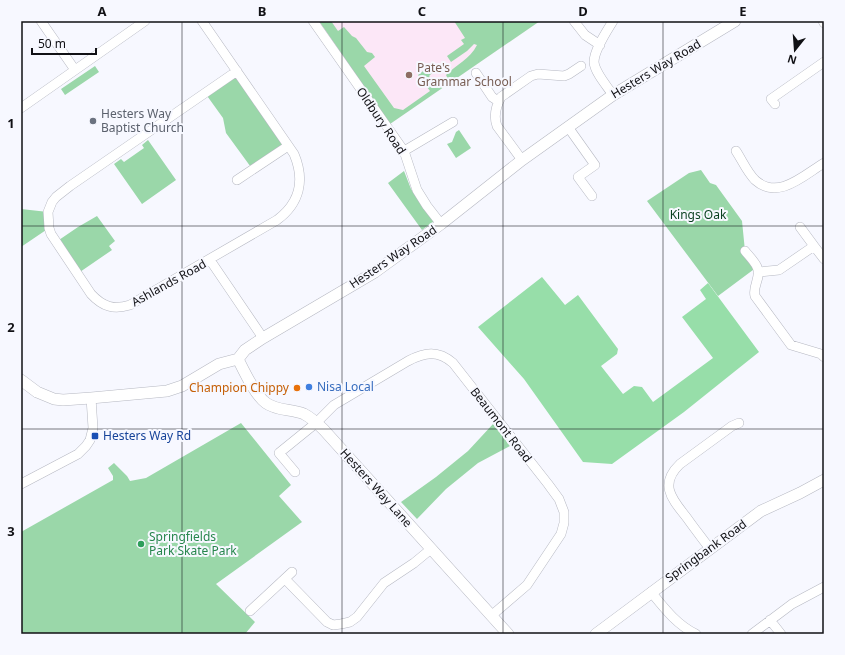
<svg xmlns="http://www.w3.org/2000/svg" width="845" height="655" font-family="'Noto Sans',sans-serif">
<style>
.education{fill:#fce7f7}
.green{fill:#9ad7a9}
.forest{fill:#97dea9}
.lines{fill:none;stroke-linecap:round;stroke-linejoin:round}
.minor-casing{stroke:#b6b8c2;stroke-width:10}
.tertiary-casing{stroke:#b6b8c2;stroke-width:12}
.minor{stroke:#fff;stroke-width:9}
.tertiary{stroke:#fff;stroke-width:11}
.grid{fill:none;stroke:#111115;stroke-width:1;stroke-opacity:0.55}
.education-dot{fill:#8d6e63;stroke:#f7f8ff;stroke-width:1.5}
.worship-dot{fill:#6b7280;stroke:#f7f8ff;stroke-width:1.5}
.shop-dot{fill:#3f7fe0;stroke:#f7f8ff;stroke-width:1.5}
.food-dot{fill:#e8710a;stroke:#f7f8ff;stroke-width:1.5}
.transit-dot{fill:#1a4fb4;stroke:#f7f8ff;stroke-width:1.5}
.leisure-dot{fill:#2e9e5b;stroke:#f7f8ff;stroke-width:1.5}
.labels{text-anchor:middle;stroke-width:4;stroke-linejoin:round;paint-order:stroke}
.education-label{font-size:12px;fill:#785e54;stroke:#f7f8ff;text-anchor:start}
.street-label{font-size:12px;fill:#111115;stroke:#f7f8ff}
.worship-label{font-size:12px;fill:#5b616d;stroke:#f7f8ff;text-anchor:start}
.park-label{font-size:12px;fill:#083f1e;stroke:#f7f8ff}
.shop-label{font-size:12px;fill:#366cbe;stroke:#f7f8ff;text-anchor:start}
.food-label{font-size:12px;fill:#c56008;stroke:#f7f8ff;text-anchor:end}
.transit-label{font-size:12px;fill:#164399;stroke:#f7f8ff;text-anchor:start}
.leisure-label{font-size:12px;fill:#27864d;stroke:#f7f8ff;text-anchor:start}
.neatline{fill:none;stroke:#111115;stroke-width:1.5}
.grid-label{font-size:13px;text-anchor:middle;font-weight:bold;fill:#111115}
</style>
<rect width="100%" height="100%" fill="#f7f8ff"/>
<path class="education" d="M 319,21 L 540,21 L 390,124 Z"/>
<path class="green" d="M 319,21 L 331,21 L 338,31 L 344,27 L 352,36 L 356,38 L 367,52 L 372,53 L 375,57 L 364,66 L 394,108 L 403,110 L 430,91 L 418,75 L 427,68 L 432,69 L 434,71 L 429,76 L 437,86 L 448,79 L 446,75 C 456,65 470,59 477,45 L 474,44 L 467,51 L 451,62 L 447,56 L 464,44 L 461,40 L 465,38 L 454,21 L 540,21 L 390,124 Z
M 95,66 L 99,72 L 65,95 L 61,89 Z
M 237,71 L 288,146 L 253,170 L 226,133 L 223,118 L 205,93 Z
M 459,130 L 471,148 L 456,158 L 447,144 L 452,142 L 456,132 Z
M 148,140 L 176,180 L 142,204 L 114,164 L 121,159 L 124,162 L 144,148 L 142,145 Z
M 701,170 L 710,183 L 716,185 L 742,221 L 745,251 L 757,267 L 718,296 L 647,201 L 689,173 Z
M 404,171 L 411,189 L 434,221 L 422,230 L 388,183 Z
M 21,209 L 48,212 L 49,228 L 21,247 Z
M 97,216 L 115,241 L 109,246 L 112,250 L 77,274 L 56,242 L 78,227 Z
M 241,423 L 291,485 L 279,496 L 302,522 L 216,584 L 255,622 L 245,634 L 21,634 L 21,532 L 113,480 L 113,476 L 108,468 L 114,463 L 127,476 L 130,481 L 146,478 Z
M 493,424 L 510,446 L 478,463 L 446,489 L 417,519 L 401,502 L 436,477 L 468,451 Z"/>
<path class="forest" d="M 542,277 L 565,305 L 578,295 L 618,349 L 617,354 L 601,366 L 623,394 L 634,386 L 642,387 L 653,402 L 713,358 L 682,317 L 706,299 L 700,290 L 708,283 L 759,352 L 684,412 L 612,464 L 583,462 L 524,379 L 478,327 Z"/>
<g class="lines">
<defs>
<path id="minor" d="M 41,21 L 75,70
M 202,21 L 294,154 C 305,180 300,203 277,220 L 130,305 C 114,310 103,307 91,294 L 51,234 L 49,228 L 48,212 L 52,202 L 56,197 L 70,186 L 237,71
M 313,21 L 404,151 L 417,190 L 427,206 L 441,224
M 574,21 L 585,35 L 600,45
M 823,21 L 824,23
M 476,73 L 492,97 L 498,101
M 613,95 C 607,86 595,73 594,62 C 594,50 607,31 613,21
M 775,104 L 771,99 L 824,62
M 21,108 L 145,21
M 568,127 L 595,165 L 578,177 L 592,196
M 404,151 L 453,122
M 736,151 C 742,160 747,172 755,180 C 778,201 804,175 824,163
M 522,160 L 497,126 C 493,115 496,106 501,97 L 531,76 L 538,74 L 564,76 L 569,74 L 581,66
M 237,180 L 288,146
M 814,246 L 824,259
M 745,251 C 749,256 755,262 757,267 C 762,277 752,286 755,296 L 791,345 L 821,354 L 824,357
M 210,260 L 263,338
M 758,272 L 779,270 L 814,246 L 800,227
M 295,472 L 279,453 L 316,423 L 334,405 L 408,361 C 425,352 438,350 453,363 L 548,484 L 559,499 L 564,512 L 564,523 L 561,534 L 527,585 L 491,616
M 21,484 L 78,454 L 86,446 L 90,440 L 93,428 L 91,398
M 710,549 C 702,538 694,528 687,518 C 673,500 658,485 680,464 L 732,426 L 739,423
M 285,579 L 327,622 L 333,625 L 341,624 L 350,622 L 357,617 L 384,583 L 414,563 L 431,549
M 651,592 C 664,608 677,625 696,634
M 250,611 L 292,572
M 770,620 L 781,634
M 752,634 L 792,604 L 824,587"/>
<path id="tertiary" d="M 238,359 C 244,371 255,395 266,403 C 277,411 292,409 304,414 C 312,418 318,424 324,430 L 508,634
M 21,380 L 37,392 L 54,399 L 63,400 L 91,398 L 167,391 L 182,386 L 219,364 L 238,359 L 245,350 L 263,338 L 375,272 L 441,224 L 522,160 L 613,95 L 735,21
M 596,634 L 761,511 L 800,493 L 824,480"/>
</defs>
<use href="#minor" class="minor-casing"/>
<use href="#tertiary" class="tertiary-casing"/>
<use href="#minor" class="minor"/>
<use href="#tertiary" class="tertiary"/>
</g>
<path class="grid" d="M 182,21 L 182,634M 342,21 L 342,634M 503,21 L 503,634M 663,21 L 663,634M 21,226 L 824,226M 21,429 L 824,429"/>
<circle class="education-dot" cx="409" cy="75" r="4"/>
<circle class="worship-dot" cx="93" cy="121" r="4"/>
<circle class="shop-dot" cx="309" cy="387" r="4"/>
<circle class="food-dot" cx="297" cy="388" r="4"/>
<rect class="transit-dot" x="91" y="432" width="8" height="8" rx="2"/>
<circle class="leisure-dot" cx="141" cy="544" r="4"/>
<g class="labels">
<g class="education-label">
<text x="417" y="72">Pate's<tspan x="417" dy="14">Grammar School</tspan></text>
</g>
<g class="street-label">
<text transform="translate(656 69) rotate(-31)" y="4">Hesters Way Road</text>
<text transform="translate(381 121) rotate(56)" y="4">Oldbury Road</text>
<text transform="translate(393 257) rotate(-34)" y="4">Hesters Way Road</text>
<text transform="translate(169 283) rotate(-29)" y="4">Ashlands Road</text>
<text transform="translate(501 425) rotate(52)" y="4">Beaumont Road</text>
<text transform="translate(376 488) rotate(48)" y="4">Hesters Way Lane</text>
<text transform="translate(706 551) rotate(-36)" y="4">Springbank Road</text>
</g>
<g class="worship-label">
<text x="101" y="118">Hesters Way<tspan x="101" dy="14">Baptist Church</tspan></text>
</g>
<g class="park-label">
<text x="698" y="219">Kings Oak</text>
</g>
<g class="shop-label">
<text x="317" y="391">Nisa Local</text>
</g>
<g class="food-label">
<text x="289" y="392">Champion Chippy</text>
</g>
<g class="transit-label">
<text x="103" y="440">Hesters Way Rd</text>
</g>
<g class="leisure-label">
<text x="149" y="541">Springfields<tspan x="149" dy="14">Park Skate Park</tspan></text>
</g>
</g>
<rect width="845" height="655" fill="none" stroke="#f7f8ff" stroke-width="44"/>
<g transform="translate(795 50) rotate(197)" stroke="#f7f8ff" stroke-width="3" paint-order="stroke">
<path d="M0-3L7 15L0 10L-7 15Z" fill="#111115"/>
<text y="-6" font-size="11" font-weight="bold" text-anchor="middle" fill="#111115">N</text>
</g>
<path d="M32 48v6h64v-6" fill="none" stroke="#111115" stroke-width="2"/>
<text x="38" y="48" font-size="12" fill="#111115" stroke="#f7f8ff" stroke-width="3" paint-order="stroke">50 m</text>
<rect x="22" y="22" width="801" height="611" class="neatline"/>
<g class="grid-label">
<text x="102" y="16">A</text>
<text x="262" y="16">B</text>
<text x="422" y="16">C</text>
<text x="583" y="16">D</text>
<text x="743" y="16">E</text>
<text x="11" y="128">1</text>
<text x="11" y="332">2</text>
<text x="11" y="536">3</text>
</g>
</svg>
